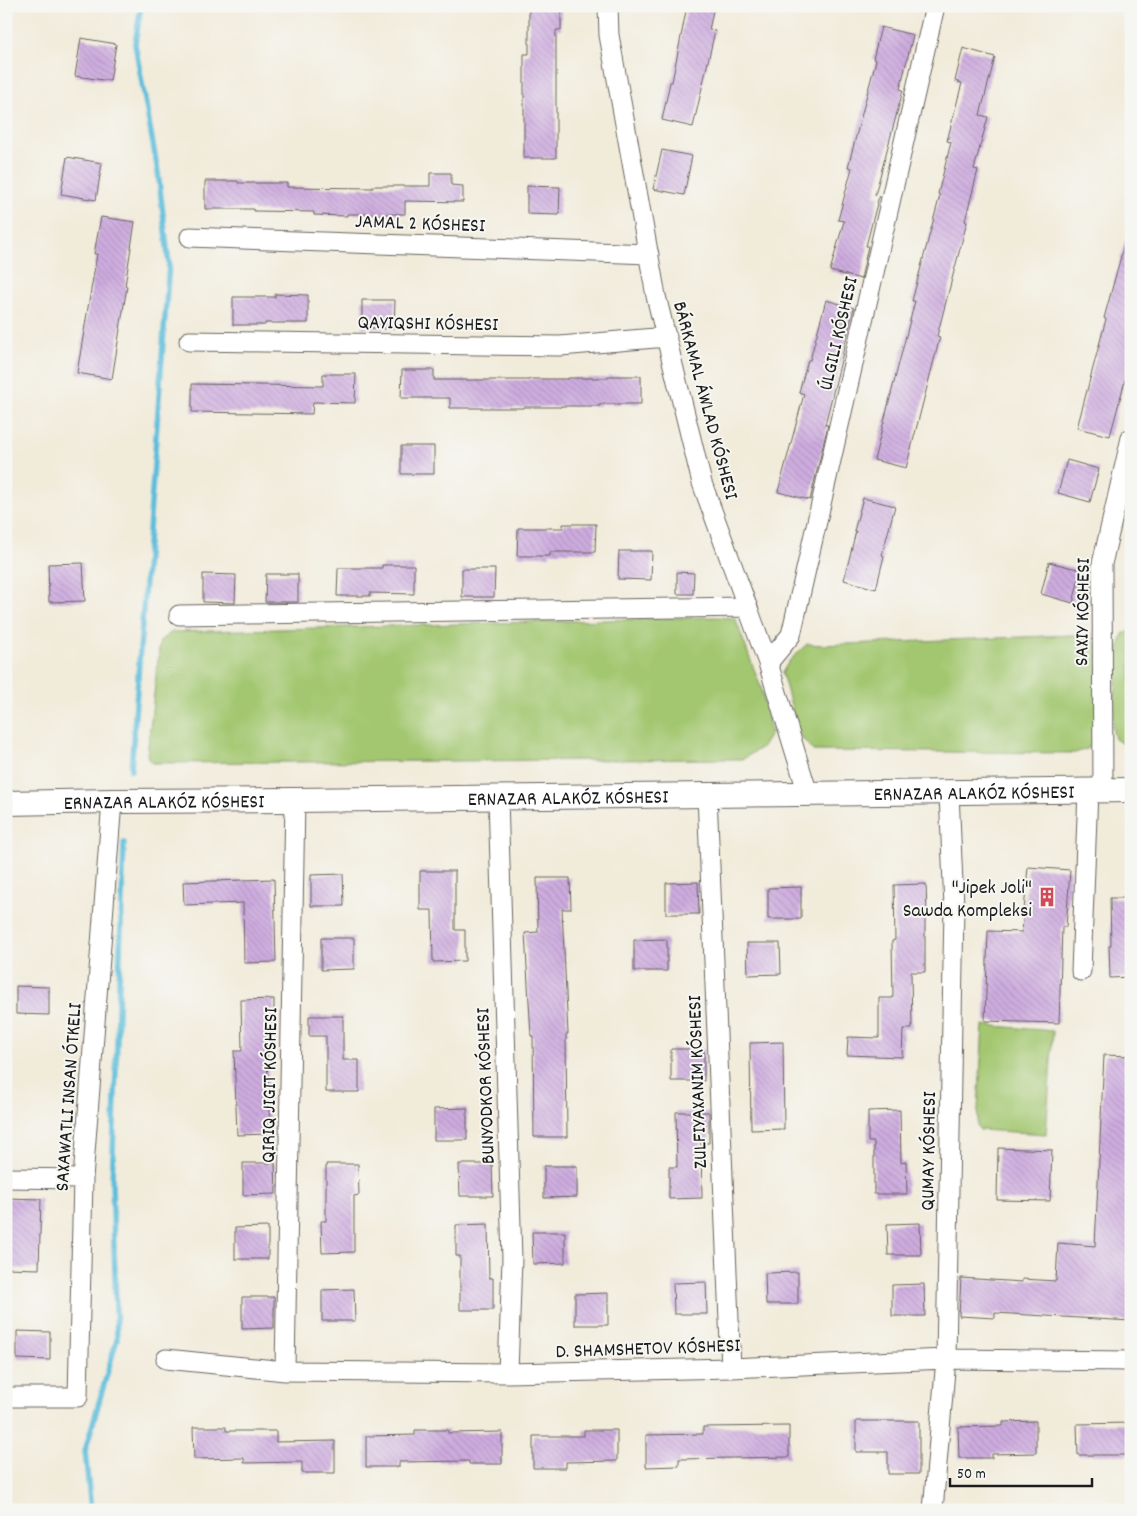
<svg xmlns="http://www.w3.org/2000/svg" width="1137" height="1516" font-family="Dekko,sans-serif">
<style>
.green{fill:#a3c770;stroke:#607246}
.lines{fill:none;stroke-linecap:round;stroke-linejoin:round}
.stream{stroke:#5dbedb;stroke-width:5.5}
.building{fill:url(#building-back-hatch)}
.minor-casing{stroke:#67645e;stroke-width:21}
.major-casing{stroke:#67645e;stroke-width:26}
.minor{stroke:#fff;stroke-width:19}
.major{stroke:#fff;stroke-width:24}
.labels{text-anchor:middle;stroke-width:4;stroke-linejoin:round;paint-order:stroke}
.street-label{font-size:20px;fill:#1c1c1c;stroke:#f6f6f2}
.poi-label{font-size:20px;fill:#1c1c1c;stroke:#f6f6f2;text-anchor:end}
</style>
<defs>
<pattern id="building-back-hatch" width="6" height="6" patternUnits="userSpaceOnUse" patternTransform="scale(1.25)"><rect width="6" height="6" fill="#ceacdf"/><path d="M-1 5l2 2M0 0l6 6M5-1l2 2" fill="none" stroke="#b093bf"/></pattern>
</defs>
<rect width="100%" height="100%" fill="#f6f6f2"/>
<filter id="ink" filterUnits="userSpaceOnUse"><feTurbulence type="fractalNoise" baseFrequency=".02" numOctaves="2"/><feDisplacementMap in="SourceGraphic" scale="10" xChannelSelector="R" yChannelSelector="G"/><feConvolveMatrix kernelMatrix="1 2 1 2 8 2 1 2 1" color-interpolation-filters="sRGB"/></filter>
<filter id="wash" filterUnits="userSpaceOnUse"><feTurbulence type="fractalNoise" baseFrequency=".0096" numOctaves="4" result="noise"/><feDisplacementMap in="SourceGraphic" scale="20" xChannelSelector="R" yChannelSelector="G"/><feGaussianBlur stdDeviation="1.12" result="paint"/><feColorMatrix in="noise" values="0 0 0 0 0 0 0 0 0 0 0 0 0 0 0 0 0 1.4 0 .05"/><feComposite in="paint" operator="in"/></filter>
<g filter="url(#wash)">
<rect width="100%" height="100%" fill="#f1ebda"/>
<path class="green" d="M 715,617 L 735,618 L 761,688 L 771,733 L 762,747 L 743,759 L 152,763 L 147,755 L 160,641 L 172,632 Z
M 1131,629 L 1131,747 L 1128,747 L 1115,739 L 1112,727 L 1119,648 L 1123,634 Z
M 1073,635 L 1090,639 L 1098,645 L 1096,740 L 1087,749 L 1075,753 L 813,751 L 799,734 L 782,673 L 789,661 L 807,644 L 821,645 Z
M 983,1025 L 1053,1031 L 1046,1134 L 980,1130 L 977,1126 Z"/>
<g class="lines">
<path class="stream" d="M 131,770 L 169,264 L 158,172 L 135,44 L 141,6
M 91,1510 L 85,1451 L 117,1339 L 112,1182 L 124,843"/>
</g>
<g id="blocks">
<path class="building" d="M 529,6 L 561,6 L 561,30 L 556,30 L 556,158 L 524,158 L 524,54 L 529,54 Z
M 687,6 L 714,6 L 709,30 L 715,31 L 693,127 L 662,120 L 670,82 L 672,82 Z
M 881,27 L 913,35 L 900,89 L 903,90 L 875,195 L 879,196 L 866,246 L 868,246 L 861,279 L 830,271 L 844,221 L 838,220 L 852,168 L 848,167 L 876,60 L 873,59 Z
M 81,38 L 116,44 L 110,81 L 75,76 Z
M 963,48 L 995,57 L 980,115 L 988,117 L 974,169 L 978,170 L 965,221 L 967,222 L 937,336 L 940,337 L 906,468 L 874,460 L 915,301 L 912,301 L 940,195 L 938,194 L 951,142 L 947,141 L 962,83 L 955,81 Z
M 662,150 L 692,156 L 684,195 L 653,189 Z
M 67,157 L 102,163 L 96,200 L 61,194 Z
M 430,173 L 451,173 L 451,185 L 463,186 L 463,202 L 405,201 L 405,214 L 347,214 L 347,216 L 314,215 L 314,212 L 254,211 L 254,209 L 205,209 L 205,181 L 238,181 L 238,183 L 287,183 L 287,187 L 373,188 L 373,186 L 430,186 Z
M 527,186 L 560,187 L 559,215 L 527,214 Z
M 101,217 L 135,222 L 125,286 L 127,286 L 112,379 L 77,373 L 97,254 L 94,254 Z
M 1126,238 L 1131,238 L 1131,358 L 1110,436 L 1077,428 L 1106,319 L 1104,318 Z
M 275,294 L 308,295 L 308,323 L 265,323 L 265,325 L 233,325 L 233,297 L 275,297 Z
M 362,300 L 395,300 L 394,328 L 362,328 Z
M 826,300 L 854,308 L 825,425 L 828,425 L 810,500 L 778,492 L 804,394 L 799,392 L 808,360 L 810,360 Z
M 402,370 L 434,370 L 434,380 L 529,380 L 529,379 L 568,379 L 568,378 L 608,378 L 608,376 L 641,376 L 641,404 L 600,404 L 600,406 L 561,406 L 561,407 L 524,407 L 524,408 L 450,408 L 450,398 L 401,398 Z
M 323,374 L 356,374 L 355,403 L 313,402 L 312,414 L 192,412 L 192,384 L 323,386 Z
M 401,446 L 434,446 L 434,474 L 401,474 Z
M 1067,460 L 1099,469 L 1090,502 L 1058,493 Z
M 863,498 L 895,506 L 882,555 L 884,556 L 876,589 L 844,580 L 856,531 L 854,531 Z
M 563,524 L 596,524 L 595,552 L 550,552 L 550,556 L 517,556 L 518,528 L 563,528 Z
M 619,551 L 652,551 L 651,580 L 618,579 Z
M 1049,562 L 1081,570 L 1073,603 L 1041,594 Z
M 83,563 L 85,601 L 49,602 L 48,564 Z
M 382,565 L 414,565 L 414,594 L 370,593 L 370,596 L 337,596 L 338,568 L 382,568 Z
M 462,569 L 495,569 L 494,597 L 462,597 Z
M 677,572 L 694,573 L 693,594 L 677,594 Z
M 203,574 L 236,575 L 235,603 L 203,602 Z
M 266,574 L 298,574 L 298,602 L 265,602 Z
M 1028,867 L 1070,870 L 1066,927 L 1062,927 L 1059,1023 L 985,1021 L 988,931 L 1022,932 Z
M 420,871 L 455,871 L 455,930 L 465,930 L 465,961 L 433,962 L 432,910 L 420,910 Z
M 343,874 L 344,906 L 311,906 L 311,875 Z
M 537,878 L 570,878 L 571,909 L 562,909 L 568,1034 L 566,1034 L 567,1137 L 534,1137 L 533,1036 L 531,1036 L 525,933 L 538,932 Z
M 274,879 L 276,962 L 244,963 L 243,903 L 184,905 L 183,882 Z
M 698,882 L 699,914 L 666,914 L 666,883 Z
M 926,884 L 927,916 L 925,916 L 925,972 L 911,972 L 912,1029 L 903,1029 L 902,1057 L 847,1055 L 848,1037 L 879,1038 L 879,998 L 893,998 L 892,941 L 895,940 L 894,885 Z
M 801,887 L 801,919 L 768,919 L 768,888 Z
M 1110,898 L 1131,898 L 1131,977 L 1110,978 L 1109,946 L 1111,946 Z
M 321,938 L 354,938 L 354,969 L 321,970 Z
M 667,939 L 667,971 L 634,971 L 634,940 Z
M 747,943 L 780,943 L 781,974 L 748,975 Z
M 16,986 L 49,987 L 49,1015 L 16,1014 Z
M 274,999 L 274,1031 L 266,1031 L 270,1134 L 237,1135 L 234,1051 L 242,1051 L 241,1000 Z
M 309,1016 L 343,1016 L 343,1060 L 359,1060 L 359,1092 L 326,1092 L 326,1036 L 309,1036 Z
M 783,1042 L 784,1129 L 751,1130 L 750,1043 Z
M 671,1049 L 704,1049 L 704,1081 L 671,1081 Z
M 1104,1055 L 1131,1056 L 1131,1321 L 995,1313 L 995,1318 L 959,1316 L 961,1278 L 1022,1282 L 1022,1279 L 1056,1281 L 1058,1243 L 1095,1246 Z
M 467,1108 L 467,1140 L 434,1140 L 434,1109 Z
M 900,1110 L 901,1163 L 906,1162 L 907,1194 L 874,1194 L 874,1142 L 868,1142 L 868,1111 Z
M 676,1112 L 709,1112 L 709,1143 L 701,1143 L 702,1198 L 669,1199 L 669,1167 L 677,1167 Z
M 998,1148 L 1052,1150 L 1050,1201 L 997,1200 Z
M 243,1163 L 275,1163 L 276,1194 L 243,1195 Z
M 326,1164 L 358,1164 L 359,1195 L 354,1196 L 354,1252 L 322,1253 L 321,1221 L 326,1221 Z
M 459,1164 L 492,1164 L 493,1196 L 460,1196 Z
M 544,1166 L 577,1166 L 577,1197 L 544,1198 Z
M 6,1198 L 41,1199 L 39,1269 L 6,1268 Z
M 920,1223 L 921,1255 L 888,1255 L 887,1224 Z
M 488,1224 L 489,1278 L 493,1278 L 493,1310 L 460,1310 L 460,1256 L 456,1256 L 456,1225 Z
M 268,1227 L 268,1259 L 235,1259 L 235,1228 Z
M 532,1232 L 565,1232 L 565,1263 L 533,1264 Z
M 798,1272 L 798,1304 L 766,1304 L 765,1273 Z
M 706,1282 L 707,1314 L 674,1314 L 673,1283 Z
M 924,1284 L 925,1316 L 892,1316 L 892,1285 Z
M 354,1289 L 355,1321 L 322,1321 L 322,1290 Z
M 608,1293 L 608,1325 L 575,1325 L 575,1294 Z
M 242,1297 L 274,1297 L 274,1328 L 242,1329 Z
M 17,1331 L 50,1332 L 50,1360 L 17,1359 Z
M 856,1421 L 919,1421 L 919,1474 L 888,1474 L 888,1452 L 856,1452 Z
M 1036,1421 L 1036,1453 L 992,1454 L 992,1458 L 959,1458 L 958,1427 L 1003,1426 L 1003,1422 Z
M 1131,1423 L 1131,1455 L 1078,1455 L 1077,1424 Z
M 789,1426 L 789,1457 L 679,1459 L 679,1466 L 646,1467 L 646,1435 L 703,1434 L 703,1427 Z
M 193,1427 L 226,1427 L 226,1431 L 276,1431 L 276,1442 L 335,1441 L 335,1473 L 302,1473 L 302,1462 L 244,1463 L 244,1458 L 194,1459 Z
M 415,1430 L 448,1430 L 448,1433 L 502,1432 L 502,1464 L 469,1464 L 469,1461 L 399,1462 L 399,1467 L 366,1467 L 366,1436 L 415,1435 Z
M 584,1430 L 617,1430 L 617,1461 L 566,1462 L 566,1468 L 533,1468 L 533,1436 L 584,1436 Z"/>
</g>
</g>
<g filter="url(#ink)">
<use href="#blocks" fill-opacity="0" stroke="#67645e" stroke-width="1"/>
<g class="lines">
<defs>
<path id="minor" d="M 608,6 L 609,35 L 656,296 L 702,483 L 768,663 L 808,794
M 190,237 L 649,254
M 189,341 L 560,346 L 667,337
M 179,615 L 748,607
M 768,663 L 791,635 L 935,6
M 1103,791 L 1102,564 L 1131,438
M 707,795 L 731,1368
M 498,798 L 512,1259 L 508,1373
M 1081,971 L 1088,791
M 6,1178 L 83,1179
M 166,1359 L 285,1371 L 508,1373 L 731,1368 L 946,1359 L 1131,1361
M 285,1371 L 295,800
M 6,1397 L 78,1397 L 83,1179 L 112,801
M 933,1510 L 946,1359 L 954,906 L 949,793"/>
<g id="major">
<path id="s1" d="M 6,803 L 112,801 L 295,800 L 1131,790"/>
</g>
</defs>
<use href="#minor" class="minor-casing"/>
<use href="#major" class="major-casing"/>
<use href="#minor" class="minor"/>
<use href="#major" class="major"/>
</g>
</g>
<defs>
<symbol id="building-bare" viewBox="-9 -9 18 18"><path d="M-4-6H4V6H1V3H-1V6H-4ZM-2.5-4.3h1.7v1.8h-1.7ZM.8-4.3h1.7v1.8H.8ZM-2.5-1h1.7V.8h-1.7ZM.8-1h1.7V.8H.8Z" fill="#d1495b" stroke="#f6f6f2" stroke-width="2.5" paint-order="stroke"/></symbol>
</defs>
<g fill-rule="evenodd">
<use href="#building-bare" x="1033" y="883" width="28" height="28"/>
</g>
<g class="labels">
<g class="street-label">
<text transform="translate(420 222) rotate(2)" y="7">JAMAL 2 KÓSHESI</text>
<text transform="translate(428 322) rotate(1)" y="7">QAYIQSHI KÓSHESI</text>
<text transform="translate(837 333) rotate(-77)" y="7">ÚLGILI KÓSHESI</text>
<text transform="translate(707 400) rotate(75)" y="7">BÁRKAMAL ÁWLAD KÓSHESI</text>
<text transform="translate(1081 612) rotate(-89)" y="7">SAXIY KÓSHESI</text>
<text dy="7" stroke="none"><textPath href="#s1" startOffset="968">ERNAZAR ALAKÓZ KÓSHESI</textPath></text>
<text dy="7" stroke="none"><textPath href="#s1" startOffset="562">ERNAZAR ALAKÓZ KÓSHESI</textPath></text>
<text dy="7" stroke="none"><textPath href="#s1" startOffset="158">ERNAZAR ALAKÓZ KÓSHESI</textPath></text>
<text transform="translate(696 1082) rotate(-92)" y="7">ZULFIYAXANIM KÓSHESI</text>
<text transform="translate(268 1085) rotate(-89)" y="7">QIRIQ JIGIT KÓSHESI</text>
<text transform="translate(484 1086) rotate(-92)" y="7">BUNYODKOR KÓSHESI</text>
<text transform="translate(67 1097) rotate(-86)" y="7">SAXAWATLI INSAN ÓTKELI</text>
<text transform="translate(927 1151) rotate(-89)" y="7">QUMAY KÓSHESI</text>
<text transform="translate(648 1347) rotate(-2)" y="7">D. SHAMSHETOV KÓSHESI</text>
</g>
<g class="poi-label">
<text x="1032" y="893">"Jipek Joli"<tspan x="1032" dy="23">Sawda Kompleksi</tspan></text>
</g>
</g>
<rect width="1137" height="1516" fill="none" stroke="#f6f6f2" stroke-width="25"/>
<path d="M950 1478v8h142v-8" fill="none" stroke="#1c1c1c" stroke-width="2.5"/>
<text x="957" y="1478" font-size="15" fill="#1c1c1c" stroke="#f6f6f2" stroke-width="4" paint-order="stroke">50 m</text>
</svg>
